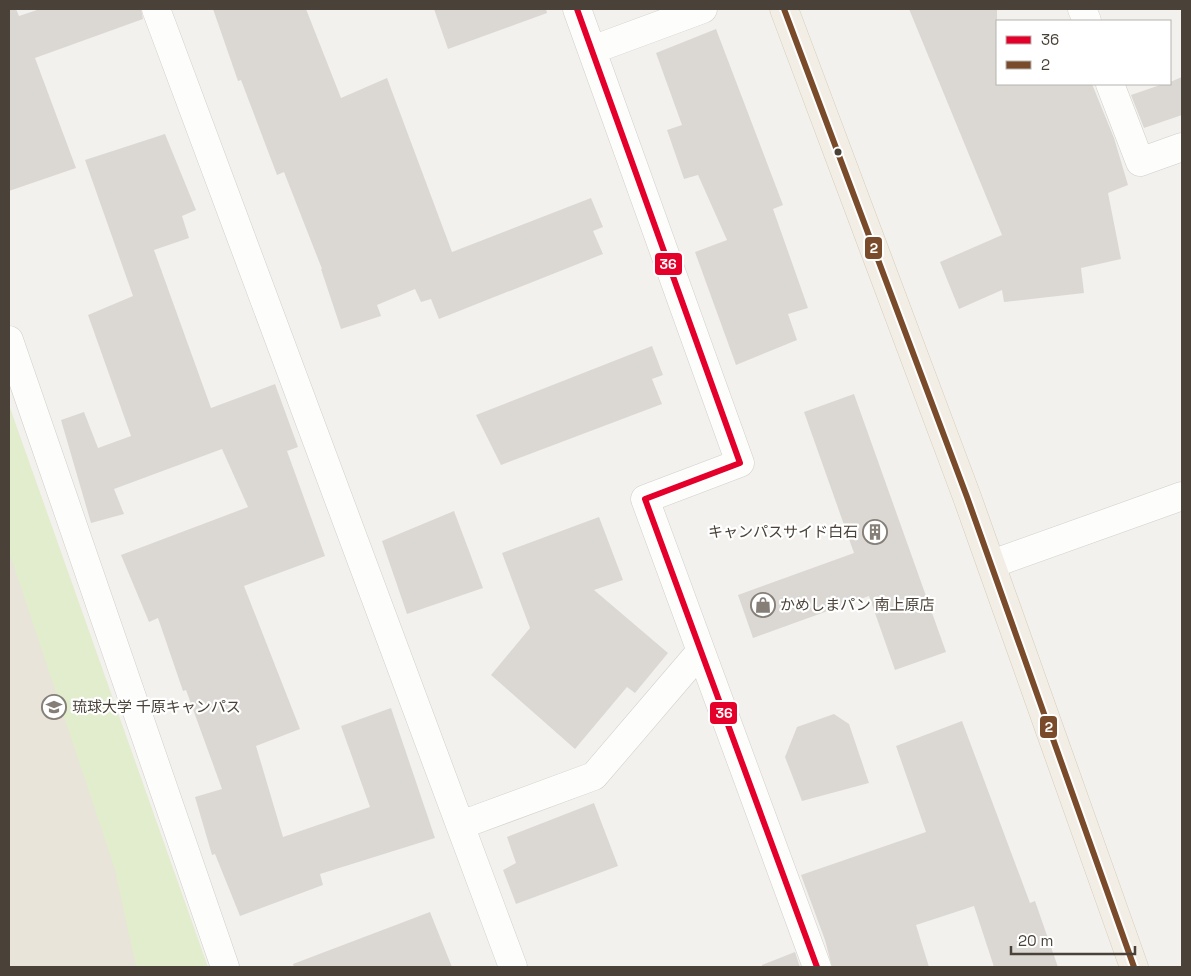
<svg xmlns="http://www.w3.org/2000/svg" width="1191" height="976" font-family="'Space Grotesk','Noto Sans JP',sans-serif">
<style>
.education{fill:#e9e4d9}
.green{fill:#e1edcd}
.building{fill:#dbd8d4}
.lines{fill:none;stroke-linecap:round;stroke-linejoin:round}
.minor-casing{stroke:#d1cfcb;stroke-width:29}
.major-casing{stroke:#d5cdba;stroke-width:29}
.minor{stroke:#fdfdfc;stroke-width:28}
.major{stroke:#f2eee5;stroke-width:28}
.bus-1-casing{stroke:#fff;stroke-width:10}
.bus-2-casing{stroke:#fff;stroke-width:10}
.bus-1{stroke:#e4002b;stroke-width:6}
.bus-2{stroke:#7a4b2a;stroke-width:6}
.bus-dot{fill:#4a4238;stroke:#fff;stroke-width:2}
.labels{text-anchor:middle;stroke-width:4.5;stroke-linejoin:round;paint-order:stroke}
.poi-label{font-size:15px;fill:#4a4238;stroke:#fff;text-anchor:start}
.line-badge{stroke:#fff;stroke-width:2}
.badge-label{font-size:14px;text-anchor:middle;font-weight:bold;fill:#fff}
</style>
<rect width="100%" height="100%" fill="#f3f1ed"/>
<path class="education" d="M 9,448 L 188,967 L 9,967 Z"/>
<path class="green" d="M 9,405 L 208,967 L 136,967 L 115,870 L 9,552 Z"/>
<path class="building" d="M 9,9 L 16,9 L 19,16 L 40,9 L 141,9 L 143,19 L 35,58 L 76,168 L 9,191 Z
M 213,9 L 306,9 L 341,98 L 387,78 L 452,252 L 591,198 L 603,227 L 593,231 L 603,254 L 439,319 L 431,299 L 421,302 L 415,289 L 377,305 L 381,316 L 341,329 L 321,269 L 322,269 L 284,172 L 277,175 L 241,80 L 238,81 Z
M 434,9 L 546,9 L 547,13 L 448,49 Z
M 909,9 L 997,9 L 997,84 L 1092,84 L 1114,138 L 1128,185 L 1108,193 L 1121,259 L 1081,268 L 1084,293 L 1004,302 L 1002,290 L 959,309 L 940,262 L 1002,235 Z
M 716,29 L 783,205 L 773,209 L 808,308 L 788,314 L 797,340 L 736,365 L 695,252 L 727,240 L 698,175 L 684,179 L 667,130 L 682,125 L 656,53 Z
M 1182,77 L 1182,115 L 1144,128 L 1131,95 L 1163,84 L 1170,84 L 1170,82 Z
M 165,134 L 196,210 L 182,216 L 189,238 L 154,250 L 211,408 L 275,384 L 298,447 L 287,451 L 325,556 L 244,586 L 300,729 L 256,746 L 283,837 L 370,807 L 341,726 L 391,708 L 435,838 L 320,874 L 323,885 L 240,916 L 215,854 L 212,855 L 195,797 L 222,789 L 186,690 L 183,691 L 158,618 L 149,622 L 121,555 L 248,507 L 222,449 L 114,489 L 124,514 L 91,523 L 61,420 L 84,412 L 98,448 L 131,436 L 88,315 L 133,296 L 85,160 Z
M 652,346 L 663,375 L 652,379 L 662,404 L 501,465 L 476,415 Z
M 854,394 L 946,652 L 895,670 L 869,596 L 753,638 L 738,595 L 854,553 L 804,412 Z
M 454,511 L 483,588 L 407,614 L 382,541 Z
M 599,517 L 623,580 L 594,590 L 668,653 L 635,693 L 627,687 L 575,749 L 491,675 L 530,628 L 502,553 Z
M 834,714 L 849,724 L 869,783 L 802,801 L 785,757 L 797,727 Z
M 962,721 L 1030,903 L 1035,901 L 1058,967 L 994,967 L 974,906 L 916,925 L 929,967 L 832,967 L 825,940 L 801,875 L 926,832 L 896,746 Z
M 594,803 L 618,866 L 516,904 L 503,870 L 516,863 L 507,837 Z
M 430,912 L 452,967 L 294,967 L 293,964 Z
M 795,952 L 800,967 L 762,967 L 762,965 Z"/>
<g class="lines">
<defs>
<path id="minor" d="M 156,9 L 513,967
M 577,9 L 740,463 L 645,499 L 817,967
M 1082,9 L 1087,21
M 592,50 L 703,9
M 1110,84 L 1140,162 L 1182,147
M 9,340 L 225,967
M 992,564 L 1182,496
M 461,825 L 594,776 L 700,652"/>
<path id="major" d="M 784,9 L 967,497 L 1134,967"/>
</defs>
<use href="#minor" class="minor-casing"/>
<use href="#major" class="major-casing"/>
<use href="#minor" class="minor"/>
<use href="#major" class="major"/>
<defs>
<path id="bus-1" d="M 577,9 L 740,463 L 645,499 L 817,967"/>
<path id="bus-2" d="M 784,9 L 967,497 L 1134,967"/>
</defs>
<use href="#bus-1" class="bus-1-casing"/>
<use href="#bus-2" class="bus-2-casing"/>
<use href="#bus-1" class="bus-1"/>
<use href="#bus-2" class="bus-2"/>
</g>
<defs>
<symbol id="building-ring" viewBox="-11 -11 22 22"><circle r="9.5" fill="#fff" stroke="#857f77" stroke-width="1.5"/><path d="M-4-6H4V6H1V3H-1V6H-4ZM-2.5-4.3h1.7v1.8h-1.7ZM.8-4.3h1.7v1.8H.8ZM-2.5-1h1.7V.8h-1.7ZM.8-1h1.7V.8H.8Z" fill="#857f77"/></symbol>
<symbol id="shop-ring" viewBox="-11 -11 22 22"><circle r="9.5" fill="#fff" stroke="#857f77" stroke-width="1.5"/><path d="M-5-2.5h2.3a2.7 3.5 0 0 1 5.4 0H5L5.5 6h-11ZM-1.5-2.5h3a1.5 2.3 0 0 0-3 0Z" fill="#857f77"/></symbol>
<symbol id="university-ring" viewBox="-11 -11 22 22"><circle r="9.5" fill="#fff" stroke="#857f77" stroke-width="1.5"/><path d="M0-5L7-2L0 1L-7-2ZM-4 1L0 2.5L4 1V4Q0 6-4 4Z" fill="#857f77"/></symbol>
</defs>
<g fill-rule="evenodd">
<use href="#building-ring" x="861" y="518" width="28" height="28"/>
<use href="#shop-ring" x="749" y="591" width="28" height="28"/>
<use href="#university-ring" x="40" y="693" width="28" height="28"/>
</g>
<circle class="bus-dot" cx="838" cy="152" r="4.5"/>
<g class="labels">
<g class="poi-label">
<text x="858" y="537" text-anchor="end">キャンパスサイド白石</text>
<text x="780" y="610">かめしまパン 南上原店</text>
<text x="72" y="712">琉球大学 千原キャンパス</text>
</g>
</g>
<g class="line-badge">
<rect x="864" y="236" width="19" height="24" rx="5" fill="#7a4b2a"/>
<rect x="654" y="252" width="29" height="24" rx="5" fill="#e4002b"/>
<rect x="709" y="701" width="29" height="24" rx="5" fill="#e4002b"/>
<rect x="1039" y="715" width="19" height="24" rx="5" fill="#7a4b2a"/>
</g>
<g class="badge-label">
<text x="874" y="253">2</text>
<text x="668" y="269">36</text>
<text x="724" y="718">36</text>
<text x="1049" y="732">2</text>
</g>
<rect width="1191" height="976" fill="none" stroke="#4a4238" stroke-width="20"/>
<rect x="996" y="20" width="175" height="65" fill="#ffffff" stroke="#b7b3af"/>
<rect x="1006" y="36" width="25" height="8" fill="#e4002b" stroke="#b7b3af"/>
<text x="1041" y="45" font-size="15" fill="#4a4238">36</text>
<rect x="1006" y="61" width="25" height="8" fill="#7a4b2a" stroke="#b7b3af"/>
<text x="1041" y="70" font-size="15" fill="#4a4238">2</text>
<path d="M1011 946v8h124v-8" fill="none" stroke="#4a4238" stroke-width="2.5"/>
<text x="1018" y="946" font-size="15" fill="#4a4238" stroke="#ffffff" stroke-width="4" paint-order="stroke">20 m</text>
</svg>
